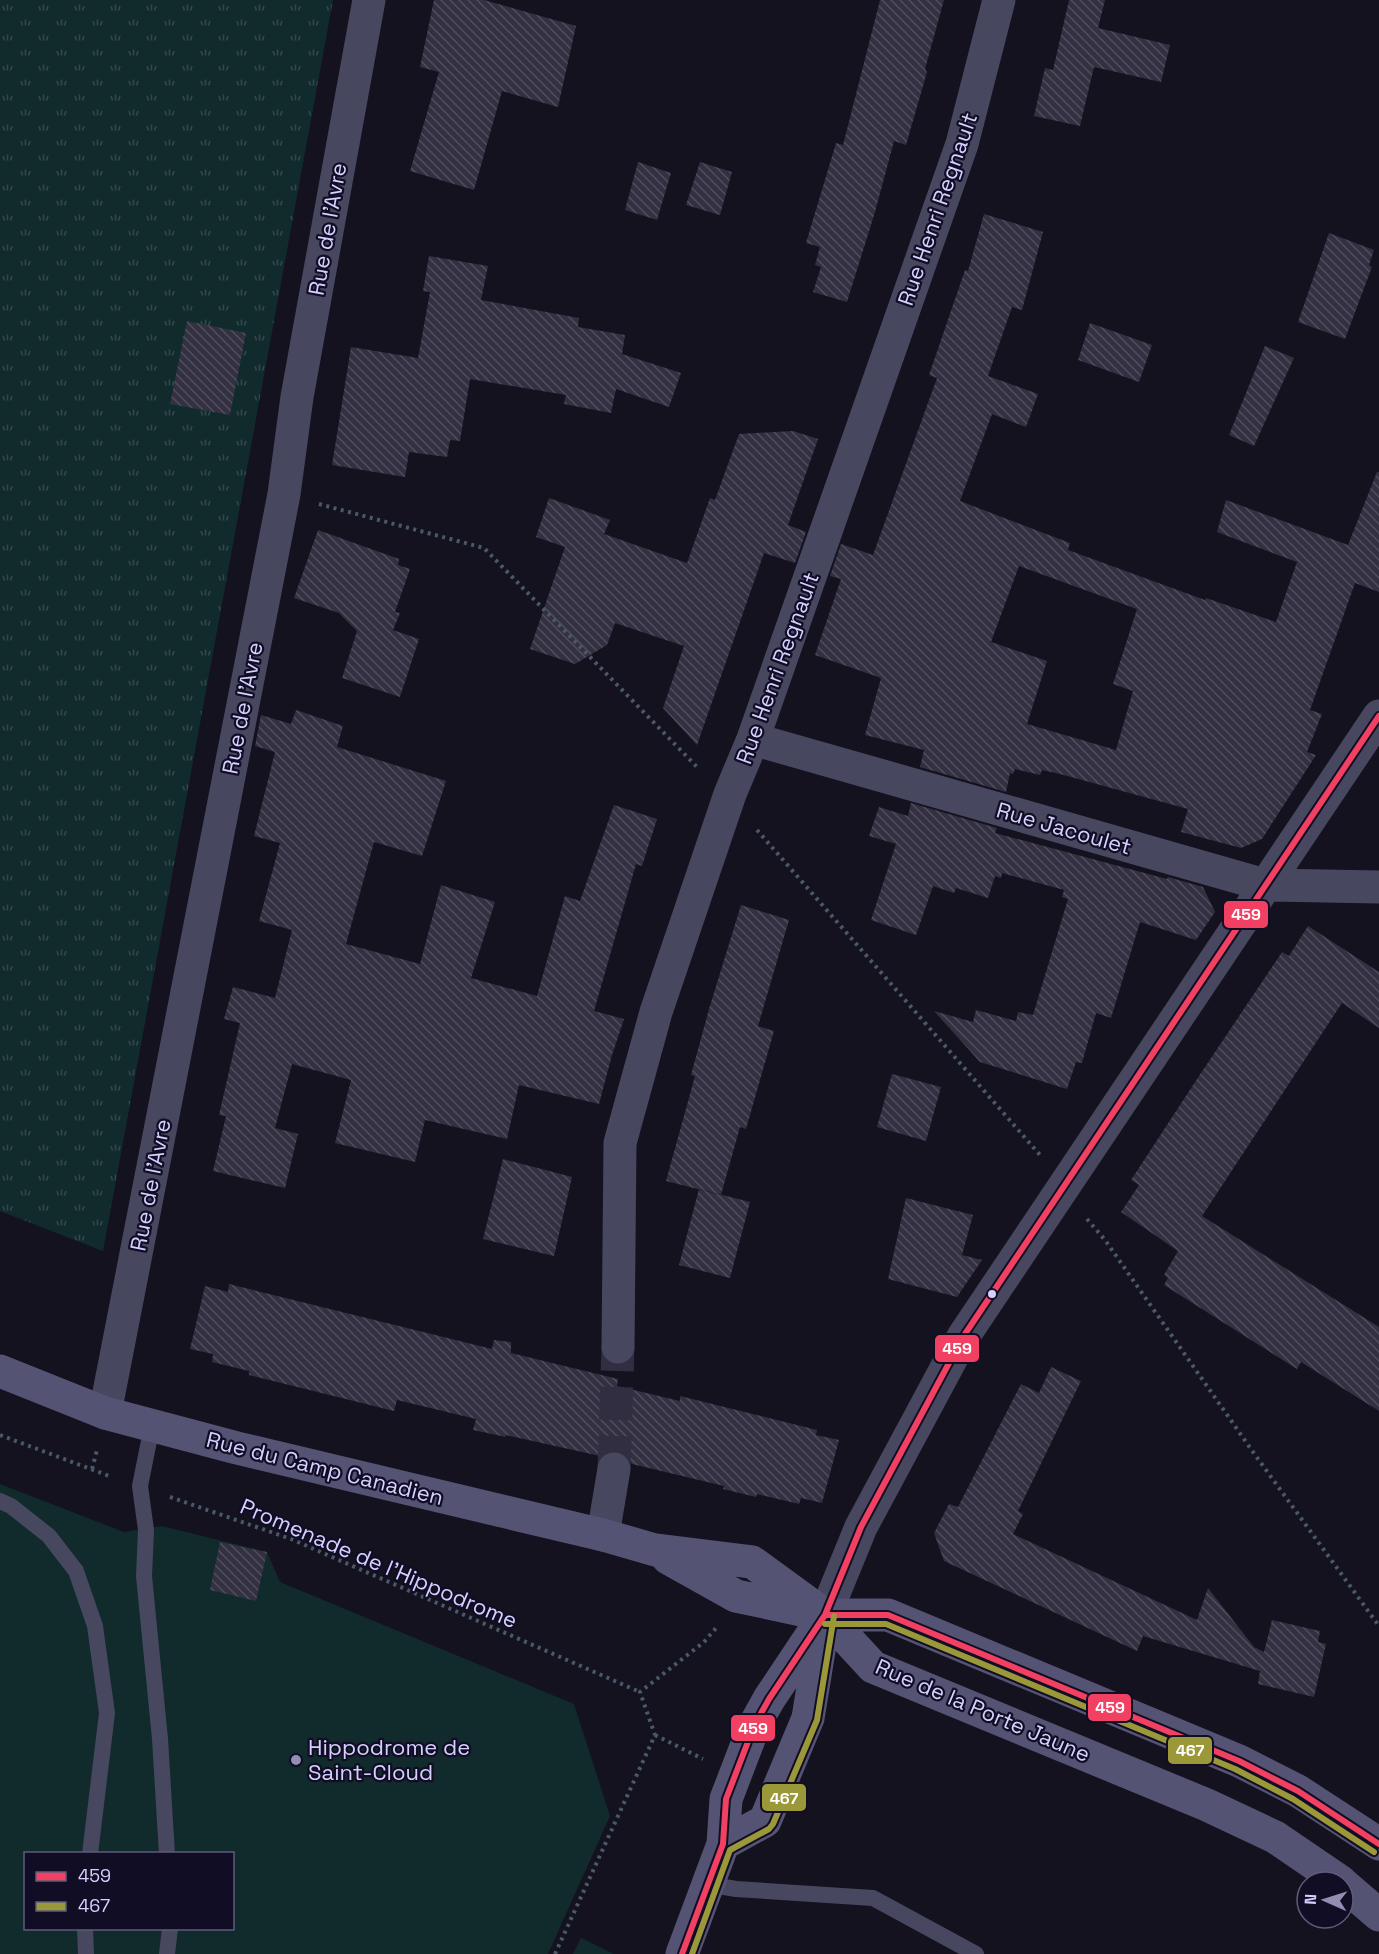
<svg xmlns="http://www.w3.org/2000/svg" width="1379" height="1954" font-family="'Space Grotesk',sans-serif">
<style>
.grass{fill:url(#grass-tufts)}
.pitch{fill:#112a2b;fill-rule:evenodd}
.building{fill:url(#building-back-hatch);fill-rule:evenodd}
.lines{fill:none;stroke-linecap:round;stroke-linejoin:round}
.street-tunnel{stroke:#312e41;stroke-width:33;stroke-dasharray:33 16;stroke-linecap:butt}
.path{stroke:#4a5969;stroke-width:4;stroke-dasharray:3 4.5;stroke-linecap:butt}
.lane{stroke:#484760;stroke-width:16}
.street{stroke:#484760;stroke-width:33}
.secondary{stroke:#555373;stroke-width:33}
.bus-1-casing{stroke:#110d24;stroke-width:10}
.bus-2-casing{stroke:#110d24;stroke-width:10}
.bus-1{stroke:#f24062;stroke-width:6}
.bus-2{stroke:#9b983a;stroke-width:6}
.bus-dot{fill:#d5d0ff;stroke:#110d24;stroke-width:2}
.poi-dot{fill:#918eb1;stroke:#110d24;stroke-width:2}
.labels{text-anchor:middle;stroke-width:4.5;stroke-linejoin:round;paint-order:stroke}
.street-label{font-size:22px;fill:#d5d0ff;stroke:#110d24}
.poi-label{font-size:22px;fill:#d5d0ff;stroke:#110d24;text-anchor:start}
.line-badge{stroke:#110d24;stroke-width:2}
.badge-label{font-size:16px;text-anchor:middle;font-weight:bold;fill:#fff}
</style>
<defs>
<pattern id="grass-tufts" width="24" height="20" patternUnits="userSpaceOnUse" patternTransform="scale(1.5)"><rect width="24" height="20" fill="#112a2b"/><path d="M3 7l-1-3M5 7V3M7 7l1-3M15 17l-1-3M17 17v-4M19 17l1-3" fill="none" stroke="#33484b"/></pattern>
<pattern id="building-back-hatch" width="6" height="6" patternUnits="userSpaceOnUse" patternTransform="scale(1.5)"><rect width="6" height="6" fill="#323041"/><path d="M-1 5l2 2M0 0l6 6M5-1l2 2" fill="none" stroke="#4f4d5e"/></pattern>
</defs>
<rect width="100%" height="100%" fill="#14121f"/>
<path class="grass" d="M 0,0 L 333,0 L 103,1251 L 0,1211 Z
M 581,1938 L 614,1954 L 573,1954 Z"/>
<path class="pitch" d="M 0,1484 L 124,1532 L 162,1526 L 267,1552 L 280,1582 L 574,1704 L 610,1816 L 548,1954 L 0,1954 ZM 26,1854 L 232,1854 L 232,1928 L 26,1928 Z"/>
<path class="building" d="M 434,0 L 484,0 L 576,26 L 558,107 L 502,91 L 474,190 L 410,171 L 439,72 L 420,67 Z
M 880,0 L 944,0 L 925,69 L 927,72 L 906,145 L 894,141 L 875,212 L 847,302 L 813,292 L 821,267 L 815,265 L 820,247 L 806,243 L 836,143 L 843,145 Z
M 1069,0 L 1105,0 L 1098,28 L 1170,45 L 1161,82 L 1094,67 L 1080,126 L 1034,116 L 1045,68 L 1053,70 Z
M 638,162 L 671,173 L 657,220 L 625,210 Z
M 700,162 L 732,172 L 720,215 L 686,205 Z
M 984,214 L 1043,232 L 1022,310 L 1012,307 L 988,376 L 1038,394 L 1026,427 L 992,414 L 960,501 L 1070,543 L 1068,550 L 1205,600 L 1206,598 L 1276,622 L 1297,562 L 1217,532 L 1226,500 L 1348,545 L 1377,472 L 1379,472 L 1379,592 L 1355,583 L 1310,710 L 1322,714 L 1307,752 L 1316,755 L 1262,839 L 1241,848 L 1181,832 L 1188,809 L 1060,774 L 1042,770 L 1040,775 L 1015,769 L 1013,774 L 1010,773 L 1006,792 L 920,767 L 924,750 L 865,735 L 881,678 L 815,655 L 841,579 L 830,576 L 841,544 L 873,555 L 937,378 L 929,375 L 965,270 L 968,271 ZM 1019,566 L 1137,609 L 1113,684 L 1133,691 L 1116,750 L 1027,724 L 1047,661 L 991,642 Z
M 1329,233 L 1374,250 L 1369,265 L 1372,267 L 1345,339 L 1298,322 Z
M 429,256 L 488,266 L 481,300 L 579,318 L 578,327 L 625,335 L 622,354 L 681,373 L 669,407 L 616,389 L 611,413 L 564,404 L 566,395 L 470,379 L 460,441 L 450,440 L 447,457 L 409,452 L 405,477 L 332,465 L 351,347 L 418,358 L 430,292 L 423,291 Z
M 187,321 L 246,333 L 230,415 L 170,404 Z
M 1090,323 L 1152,345 L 1139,382 L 1078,360 Z
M 1265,346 L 1294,358 L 1254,446 L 1229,435 Z
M 793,431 L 818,439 L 788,525 L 806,532 L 795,563 L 764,553 L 697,745 L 663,708 L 684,646 L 615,623 L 607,645 L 575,664 L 530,649 L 565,547 L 536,537 L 549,498 L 610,520 L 604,534 L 687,563 L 710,498 L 715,500 L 739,434 Z
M 318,530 L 399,559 L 398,565 L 410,569 L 395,612 L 400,613 L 393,630 L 419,639 L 400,697 L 342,678 L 357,631 L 339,613 L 294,598 Z
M 296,710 L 343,726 L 337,747 L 446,781 L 422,856 L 374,842 L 346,944 L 420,964 L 441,885 L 495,902 L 471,978 L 537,996 L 565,896 L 580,901 L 614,805 L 657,819 L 642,866 L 636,864 L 594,1011 L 624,1019 L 612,1055 L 599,1104 L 519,1085 L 507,1139 L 425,1120 L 415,1162 L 335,1143 L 351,1080 L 292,1064 L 275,1128 L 298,1134 L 285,1188 L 213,1171 L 226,1116 L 219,1115 L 240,1023 L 224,1019 L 233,987 L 275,998 L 292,930 L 259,921 L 280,843 L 254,836 L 275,752 L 255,746 L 261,715 L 291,724 Z
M 911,803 L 997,828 L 995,833 L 1167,879 L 1168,877 L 1203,887 L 1215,912 L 1196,940 L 1140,922 L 1111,1018 L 1096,1013 L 1082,1063 L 1076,1062 L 1067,1089 L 980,1062 L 934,1011 L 973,1022 L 976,1010 L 1016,1021 L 1018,1012 L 1033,1015 L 1068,899 L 1062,897 L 1064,890 L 1002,873 L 1001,878 L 995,876 L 988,898 L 956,888 L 954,893 L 933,886 L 916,935 L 871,920 L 896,844 L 869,836 L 879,807 L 908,816 Z
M 741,905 L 789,920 L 758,1026 L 774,1031 L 746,1129 L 740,1127 L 721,1195 L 666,1181 L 695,1076 L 691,1075 L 709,1009 Z
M 1308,926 L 1379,972 L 1379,1028 L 1342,1003 L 1202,1216 L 1379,1327 L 1379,1411 L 1301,1362 L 1297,1369 L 1164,1285 L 1168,1278 L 1164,1275 L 1178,1251 L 1121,1212 L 1139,1185 L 1131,1180 L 1199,1076 L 1282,952 L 1289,956 Z
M 892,1074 L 941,1087 L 926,1141 L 877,1127 Z
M 503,1159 L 572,1177 L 554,1256 L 483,1239 Z
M 699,1189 L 750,1202 L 730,1278 L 679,1265 Z
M 906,1198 L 973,1215 L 962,1255 L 982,1260 L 957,1297 L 888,1279 Z
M 229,1284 L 492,1349 L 494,1340 L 511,1342 L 511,1353 L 618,1379 L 617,1386 L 680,1401 L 680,1396 L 817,1430 L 816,1435 L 839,1440 L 822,1503 L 801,1498 L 799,1504 L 757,1494 L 756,1497 L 723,1489 L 724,1486 L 632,1464 L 626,1455 L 618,1451 L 608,1451 L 600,1456 L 506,1435 L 506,1437 L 473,1430 L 476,1419 L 397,1400 L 394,1411 L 249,1375 L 249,1371 L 212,1362 L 213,1354 L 190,1349 L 205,1286 L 228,1292 Z
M 1051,1367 L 1081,1381 L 1018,1511 L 1023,1514 L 1013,1534 L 1197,1620 L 1208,1588 L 1254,1647 L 1264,1652 L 1272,1620 L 1320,1631 L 1318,1642 L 1326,1644 L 1314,1697 L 1258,1684 L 1260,1671 L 1143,1636 L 1137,1651 L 944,1561 L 934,1533 L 949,1504 L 958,1507 L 1021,1384 L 1039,1393 Z
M 220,1542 L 267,1552 L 256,1601 L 210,1590 Z"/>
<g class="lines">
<path class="street-tunnel" d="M 614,1469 L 618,1347"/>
<path class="path" d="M 319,504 L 484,548 L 699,769
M 757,830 L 1040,1155
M 1087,1219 L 1105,1240 L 1253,1452 L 1379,1626
M 0,1435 L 112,1477
M 92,1469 L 97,1450
M 170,1497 L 291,1539 L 640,1692
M 655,1735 L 703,1759
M 555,1954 L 655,1735 L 640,1692 L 704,1642 L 716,1628"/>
<path class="lane" d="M 152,1426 L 140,1486 L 146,1530 L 144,1576 L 160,1739 L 167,1854
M 0,1501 L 11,1506 L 49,1536 L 76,1571 L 95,1626 L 107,1713 L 90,1854
M 707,1884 L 736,1889 L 873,1898 L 976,1954
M 85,1928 L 86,1954
M 167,1954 L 170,1928"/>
<path class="street" d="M 753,739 L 1265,885 L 1379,887
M 618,1347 L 620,1143 L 656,1012 L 730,794 L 753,739 L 962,144 L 999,0
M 105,1413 L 284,494 L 297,397 L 369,0
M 603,1535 L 614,1469
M 825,1615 L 861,1527 L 963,1337 L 1379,716"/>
<path class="secondary" d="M 0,1371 L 105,1413 L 237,1448 L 603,1535 L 655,1550 L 752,1562 L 825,1615 L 873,1667 L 1207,1805 L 1275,1837 L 1341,1882
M 668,1558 L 736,1596 L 825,1615 L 888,1615 L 1239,1761 L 1298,1791 L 1379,1844
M 723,1844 L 765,1821 L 808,1718 L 823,1626
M 1343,1884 L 1379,1915
M 682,1954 L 723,1844 L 726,1799 L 754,1726 L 769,1699 L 825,1615"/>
<defs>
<path id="bus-1" d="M 825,1615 L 888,1615 L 1239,1761 L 1298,1791 L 1379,1844
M 682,1954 L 723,1844 L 726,1799 L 754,1726 L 769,1699 L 825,1615 L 861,1527 L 963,1337 L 1379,716"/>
<path id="bus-2" d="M 825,1624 L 886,1624 L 1235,1769 L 1293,1799 L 1374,1852
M 692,1954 L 730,1850 L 769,1829 L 773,1824 L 817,1720 L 834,1616"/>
</defs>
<use href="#bus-1" class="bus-1-casing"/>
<use href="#bus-2" class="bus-2-casing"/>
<use href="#bus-1" class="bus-1"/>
<use href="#bus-2" class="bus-2"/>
</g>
<circle class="bus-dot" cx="992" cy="1294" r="5"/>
<circle class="poi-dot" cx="296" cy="1760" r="6"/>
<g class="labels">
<g class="street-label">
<text transform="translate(937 209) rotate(-71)" y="8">Rue Henri Regnault</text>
<text transform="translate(327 229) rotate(-80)" y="8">Rue de l'Avre</text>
<text transform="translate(777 668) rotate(-70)" y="8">Rue Henri Regnault</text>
<text transform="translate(242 708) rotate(-79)" y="8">Rue de l'Avre</text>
<text transform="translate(1064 828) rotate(16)" y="8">Rue Jacoulet</text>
<text transform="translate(150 1185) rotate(-79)" y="8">Rue de l'Avre</text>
<text transform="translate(325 1468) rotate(14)" y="8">Rue du Camp Canadien</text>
<text transform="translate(379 1563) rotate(23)" y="8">Promenade de l'Hippodrome</text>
<text transform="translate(983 1710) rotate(23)" y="8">Rue de la Porte Jaune</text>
</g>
<g class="poi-label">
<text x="308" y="1755">Hippodrome de<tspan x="308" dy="25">Saint-Cloud</tspan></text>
</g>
</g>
<g class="line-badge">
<rect x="1223" y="900" width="46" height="29" rx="6" fill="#f24062"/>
<rect x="934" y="1334" width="46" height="29" rx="6" fill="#f24062"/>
<rect x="1087" y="1693" width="45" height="29" rx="6" fill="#f24062"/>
<rect x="730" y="1714" width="46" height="28" rx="6" fill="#f24062"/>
<rect x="1167" y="1736" width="46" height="29" rx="6" fill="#9b983a"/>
<rect x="761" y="1783" width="46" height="29" rx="6" fill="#9b983a"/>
</g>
<g class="badge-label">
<text x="1246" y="920">459</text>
<text x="957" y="1354">459</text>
<text x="1110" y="1713">459</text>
<text x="753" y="1734">459</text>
<text x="1190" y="1756">467</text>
<text x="784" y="1804">467</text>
</g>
<rect x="24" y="1852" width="210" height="78" fill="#110d24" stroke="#5f5b7c" stroke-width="1.5"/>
<rect x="36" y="1872" width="30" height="9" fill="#f24062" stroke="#5f5b7c" stroke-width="1.5"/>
<text x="78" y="1882" font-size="18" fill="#d5d0ff">459</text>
<rect x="36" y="1902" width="30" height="9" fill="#9b983a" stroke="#5f5b7c" stroke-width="1.5"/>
<text x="78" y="1912" font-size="18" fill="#d5d0ff">467</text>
<g transform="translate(1325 1900) rotate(273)"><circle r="28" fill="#110d24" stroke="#5f5b7c" stroke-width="1.5"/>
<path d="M0-4.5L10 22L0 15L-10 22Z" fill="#918eb1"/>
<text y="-9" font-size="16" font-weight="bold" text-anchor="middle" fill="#d5d0ff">N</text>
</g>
</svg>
